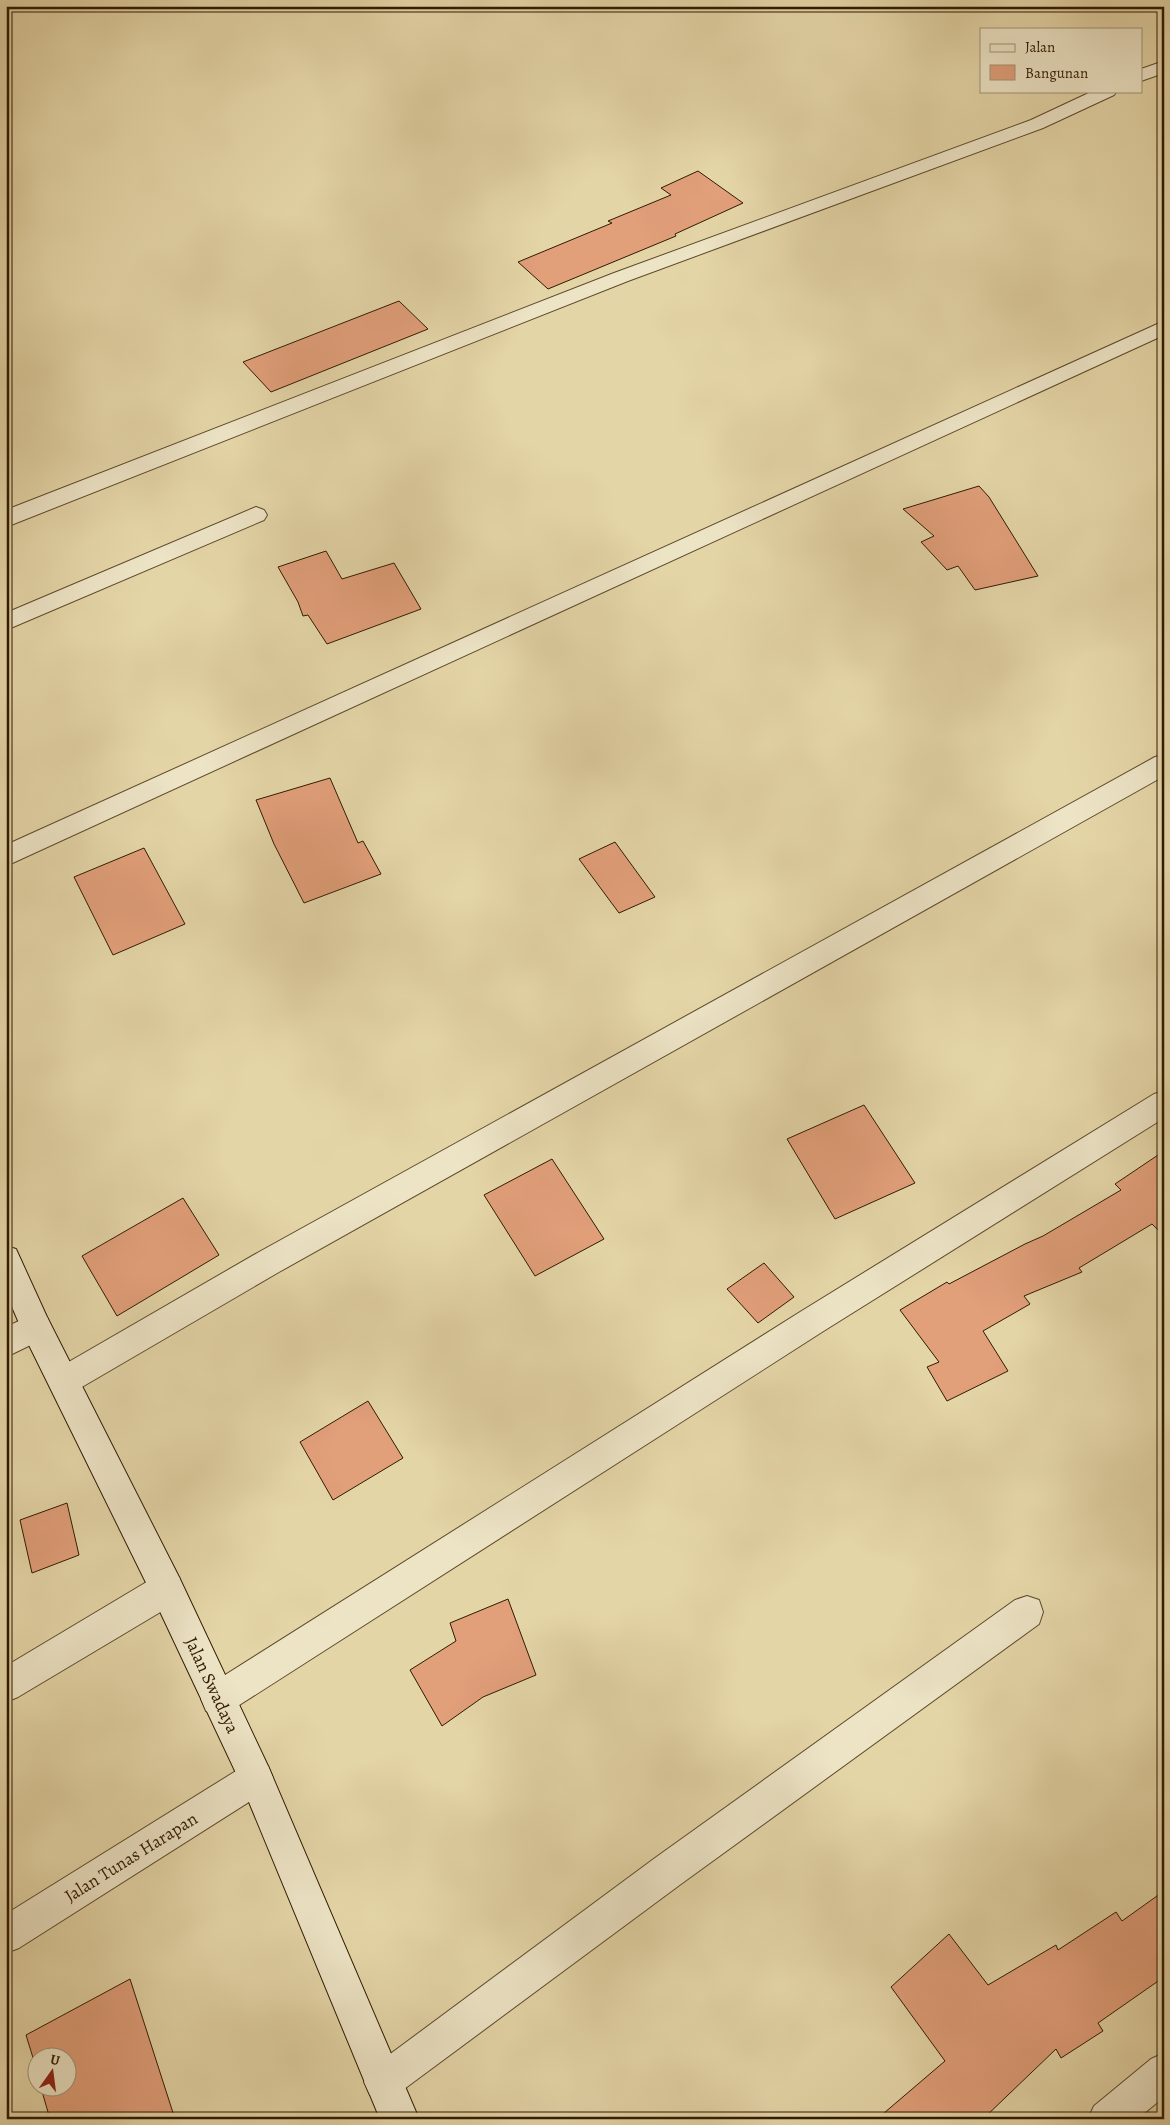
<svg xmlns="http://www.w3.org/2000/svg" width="1170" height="2125" font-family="Alegreya,serif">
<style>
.building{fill:#e19f7a;stroke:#2f1b00}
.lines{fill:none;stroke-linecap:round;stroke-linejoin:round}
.street-casing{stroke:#5c4a2a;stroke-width:2}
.secondary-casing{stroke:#2f1b00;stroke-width:2}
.street{fill:#ede4c6;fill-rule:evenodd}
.secondary{fill:#ede4c6;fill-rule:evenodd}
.labels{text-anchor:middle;stroke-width:4;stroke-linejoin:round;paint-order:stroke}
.near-street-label{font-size:18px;fill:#2f1b00;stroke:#ede4c6}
</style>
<rect width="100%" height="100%" fill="#e4d5a7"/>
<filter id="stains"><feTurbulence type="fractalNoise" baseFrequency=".004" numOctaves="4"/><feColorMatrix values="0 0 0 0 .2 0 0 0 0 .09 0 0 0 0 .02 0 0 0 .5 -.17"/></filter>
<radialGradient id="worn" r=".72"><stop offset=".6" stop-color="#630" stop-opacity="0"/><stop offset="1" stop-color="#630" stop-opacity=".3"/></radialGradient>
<path class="building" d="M 698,171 L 743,203 L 675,234 L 676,236 L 548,289 L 518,262 L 612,223 L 608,221 L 671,195 L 661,188 Z
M 399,301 L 428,329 L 271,392 L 243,362 Z
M 979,486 L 989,497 L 1038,576 L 975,590 L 958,566 L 947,570 L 921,542 L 934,536 L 903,509 Z
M 326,551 L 342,579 L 394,563 L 421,609 L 327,644 L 308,615 L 303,616 L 298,602 L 278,567 Z
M 330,778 L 358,843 L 363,841 L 381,874 L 304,903 L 274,844 L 256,800 Z
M 615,842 L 655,897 L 619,913 L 579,859 Z
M 144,848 L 185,924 L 113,955 L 74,877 Z
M 864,1105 L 915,1183 L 835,1219 L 787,1139 Z
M 1164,1151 L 1164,1236 L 1152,1224 L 1079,1268 L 1082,1272 L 1024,1296 L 1030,1304 L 983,1331 L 1008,1371 L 947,1401 L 927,1367 L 939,1362 L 900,1310 L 947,1282 L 949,1284 L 1025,1244 L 1043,1236 L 1121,1190 L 1115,1184 Z
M 552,1159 L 604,1239 L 535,1276 L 484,1195 Z
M 183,1198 L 219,1255 L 117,1316 L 82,1256 Z
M 764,1263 L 794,1297 L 758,1323 L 727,1289 Z
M 368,1401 L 403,1458 L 333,1500 L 300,1442 Z
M 67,1503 L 79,1555 L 32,1573 L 20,1520 Z
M 508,1599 L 536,1675 L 483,1697 L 442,1726 L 410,1670 L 456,1641 L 450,1623 Z
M 1164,1891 L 1164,1977 L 1098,2023 L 1103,2031 L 1061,2058 L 1056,2049 L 983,2119 L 877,2119 L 945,2061 L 891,1987 L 949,1934 L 988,1985 L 1056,1945 L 1058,1950 L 1116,1912 L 1122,1921 Z
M 130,1979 L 175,2119 L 50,2119 L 41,2088 L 68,2088 L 68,2058 L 38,2058 L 38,2074 L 26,2035 Z"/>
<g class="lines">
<defs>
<path id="street" d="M 1164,61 L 1164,73 L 1141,81 L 1141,69 Z
M 1093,91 L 1117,91 L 1114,95 L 1043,128 L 628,281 L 6,527 L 6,510 L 614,273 L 1031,120 Z
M 1164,321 L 1164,335 L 6,866 L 6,845 Z
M 256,507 L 264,510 L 267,515 L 264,520 L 6,630 L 6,613 Z
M 1164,755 L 1164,776 L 279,1272 L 75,1391 L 64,1396 L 53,1391 L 49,1381 L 53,1371 L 259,1252 L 1155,757 Z
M 1164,1091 L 1164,1118 L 822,1332 L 230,1711 L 218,1716 L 206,1711 L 201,1699 L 206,1687 L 800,1312 L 1154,1094 Z
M 36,1313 L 47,1317 L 51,1327 L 47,1337 L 6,1357 L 6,1327 Z
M 167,1573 L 179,1577 L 183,1589 L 179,1601 L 18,1697 L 6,1702 L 6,1666 L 155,1577 Z
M 1027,1596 L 1039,1600 L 1043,1612 L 1039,1624 L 681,1884 L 396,2095 L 383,2101 L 370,2095 L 364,2082 L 370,2069 L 655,1858 L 1015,1600 Z
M 256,1761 L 268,1766 L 273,1778 L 268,1790 L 19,1948 L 6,1953 L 6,1914 L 244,1766 Z
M 1164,2053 L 1164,2097 L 1137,2119 L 1088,2119 L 1094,2106 L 1151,2059 Z"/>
<path id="secondary" d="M 6,1246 L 16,1249 L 47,1317 L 179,1577 L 268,1766 L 419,2119 L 380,2119 L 244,1790 L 155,1601 L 25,1337 L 6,1293 Z"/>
</defs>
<use href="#street" class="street-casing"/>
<use href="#secondary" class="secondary-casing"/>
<use href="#street" class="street"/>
<use href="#secondary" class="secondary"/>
</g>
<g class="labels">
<g class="near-street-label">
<text transform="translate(212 1685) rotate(65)" y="6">Jalan Swadaya</text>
<text transform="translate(131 1857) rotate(-32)" y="6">Jalan Tunas Harapan</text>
</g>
</g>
<rect width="1170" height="2125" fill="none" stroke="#e4d5a7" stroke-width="25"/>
<rect x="8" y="8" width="1155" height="2110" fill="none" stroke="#2f1b00" stroke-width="2.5"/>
<rect x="12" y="12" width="1145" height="2100" fill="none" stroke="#2f1b00"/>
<rect x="980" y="28" width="162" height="65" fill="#ede4c6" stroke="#a19477"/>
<rect x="990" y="44" width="25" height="8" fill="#ede4c6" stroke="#a19477"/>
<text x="1025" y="52" font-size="15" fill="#2f1b00">Jalan</text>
<rect x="990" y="65" width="25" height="15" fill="#e19f7a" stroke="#a19477"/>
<text x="1025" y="78" font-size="15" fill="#2f1b00">Bangunan</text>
<g transform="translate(52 2072) rotate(14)"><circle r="24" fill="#ede4c6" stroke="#a19477"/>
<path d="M0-4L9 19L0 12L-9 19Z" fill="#8f2418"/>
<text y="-8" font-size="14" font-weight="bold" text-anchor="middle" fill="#2f1b00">U</text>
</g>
<rect width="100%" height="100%" filter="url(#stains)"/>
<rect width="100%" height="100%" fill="url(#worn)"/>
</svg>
